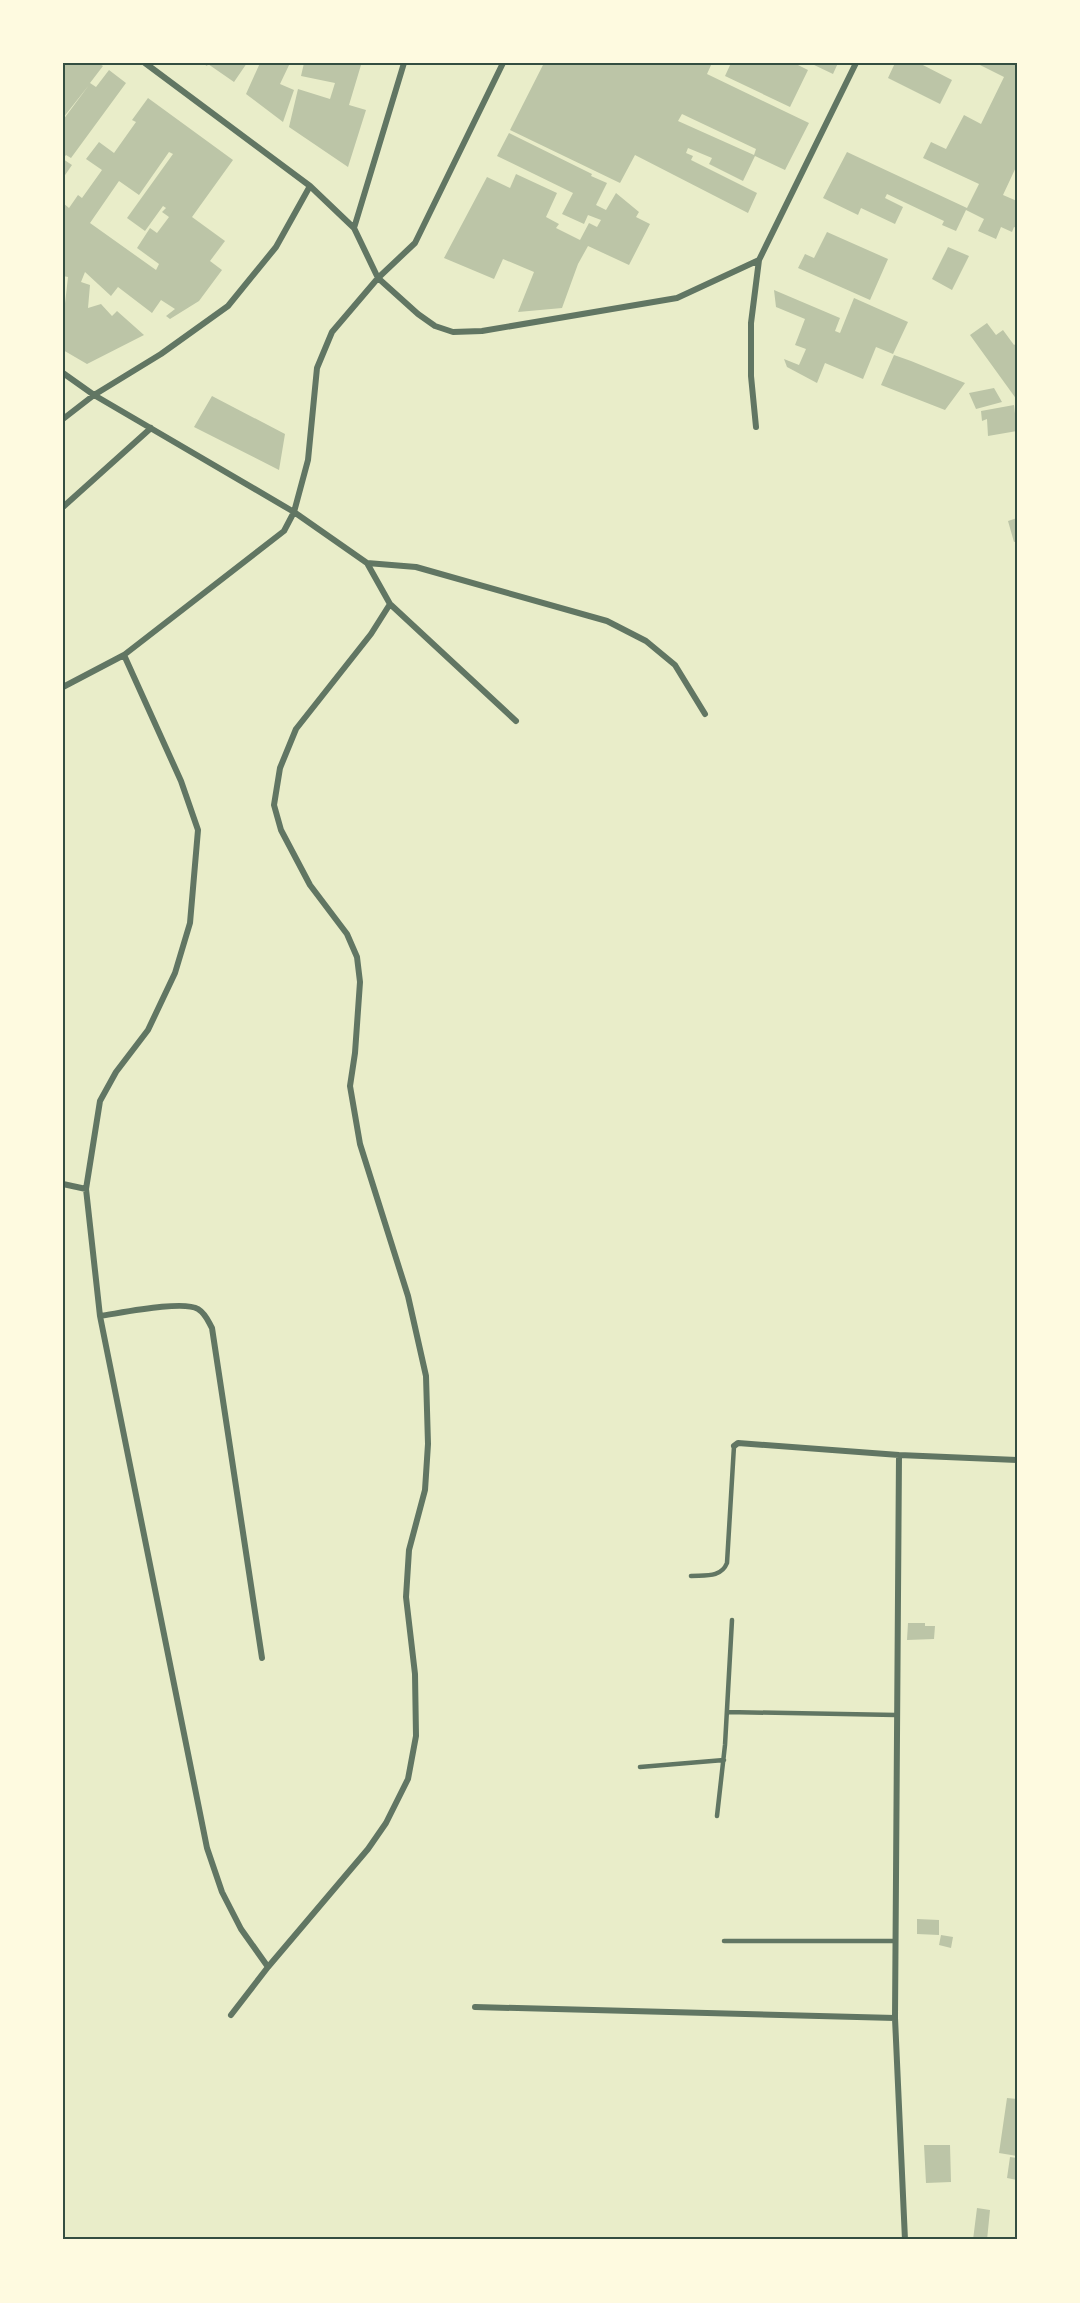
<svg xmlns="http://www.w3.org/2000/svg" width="1080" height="2303" font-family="Jost,sans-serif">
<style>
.building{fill:#bcc5a7;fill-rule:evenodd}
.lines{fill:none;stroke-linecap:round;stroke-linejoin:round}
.service{stroke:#617663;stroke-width:4.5}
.minor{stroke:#617663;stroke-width:6}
.neatline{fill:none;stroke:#344e41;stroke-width:2}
</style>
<rect width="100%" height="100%" fill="#e9edc9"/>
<path class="building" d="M 63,63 L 98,63 L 103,66 L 90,83 L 96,87 L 109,70 L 126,83 L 71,158 L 66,155 L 63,159 L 72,165 L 63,178 L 63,120 L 89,85 L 63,118 Z
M 202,63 L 247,63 L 234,82 L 208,64 L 207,66 Z
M 260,63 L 290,63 L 280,84 L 294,90 L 283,122 L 246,94 Z
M 304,63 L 361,65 L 349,105 L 366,110 L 348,167 L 289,127 L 298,89 L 330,99 L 335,83 L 301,76 Z
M 544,63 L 712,63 L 707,74 L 809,123 L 785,170 L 755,156 L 743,181 L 709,164 L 712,158 L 688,148 L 686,153 L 693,156 L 691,160 L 757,193 L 748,213 L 635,155 L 620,183 L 510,130 ZM 682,114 L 756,149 L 754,155 L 678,121 Z
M 731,63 L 794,63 L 808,70 L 790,107 L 725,76 Z
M 810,63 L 838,63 L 833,74 Z
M 895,63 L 919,63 L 952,80 L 940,104 L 888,78 Z
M 976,63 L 1017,63 L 1017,165 L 1003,195 L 1017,201 L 1017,228 L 1014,227 L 1012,232 L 1001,227 L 996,239 L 978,231 L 984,219 L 966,210 L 956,231 L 942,225 L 944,221 L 887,194 L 885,198 L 903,207 L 895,224 L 861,208 L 858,215 L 823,198 L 847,152 L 967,208 L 979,184 L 923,158 L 931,142 L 946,149 L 964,115 L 981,124 L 1004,77 Z
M 148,98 L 233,160 L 192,217 L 225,241 L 210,261 L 222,270 L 199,301 L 170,319 L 166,316 L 175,309 L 161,300 L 152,313 L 118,287 L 111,296 L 85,272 L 81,282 L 90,285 L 88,308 L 101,304 L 112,316 L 117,311 L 144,335 L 87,364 L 63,350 L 63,321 L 68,277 L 63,276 L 63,203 L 69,208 L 78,195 L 82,198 L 102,170 L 86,159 L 99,142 L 114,153 L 136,122 L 132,120 ZM 169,152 L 173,154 L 127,218 L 145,231 L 163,206 L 166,208 L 162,212 L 169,217 L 157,233 L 150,228 L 137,248 L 159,264 L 156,270 L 90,223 L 119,181 L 139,195 Z
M 509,133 L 592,174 L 591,176 L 607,183 L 596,205 L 606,210 L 616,193 L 639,212 L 636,217 L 650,224 L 629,265 L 588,246 L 578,264 L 562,308 L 518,312 L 534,272 L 503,259 L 494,279 L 444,258 L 487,177 L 510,188 L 516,174 L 557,193 L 546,217 L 559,224 L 556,228 L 580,240 L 589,223 L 597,227 L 601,220 L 588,215 L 584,224 L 562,214 L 573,193 L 497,156 Z
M 827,232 L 888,259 L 870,300 L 798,268 L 805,254 L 814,258 Z
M 948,247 L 969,256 L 952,290 L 932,279 Z
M 774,290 L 840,318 L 835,331 L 840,333 L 854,298 L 908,322 L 893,354 L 876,347 L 863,379 L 825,363 L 817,383 L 787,367 L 784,359 L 799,365 L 806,349 L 795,345 L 805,319 L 776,307 Z
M 987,323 L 996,335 L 1003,330 L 1014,345 L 1017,343 L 1017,400 L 970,335 Z
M 894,355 L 911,361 L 965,383 L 945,410 L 881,385 Z
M 994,388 L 1002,402 L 976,409 L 969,393 Z
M 212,396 L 285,434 L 279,470 L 194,427 Z
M 1014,405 L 1017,431 L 988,436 L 987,419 L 982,421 L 981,411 Z
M 1017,518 L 1017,541 L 1014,542 L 1008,521 Z
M 908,1623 L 925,1623 L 925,1626 L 935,1626 L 934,1639 L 907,1640 Z
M 917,1919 L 939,1920 L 939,1935 L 917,1934 Z
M 941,1935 L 953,1937 L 951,1948 L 939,1945 Z
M 1007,2098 L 1017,2099 L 1017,2156 L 999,2153 Z
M 924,2145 L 950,2145 L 951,2182 L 926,2183 Z
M 1010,2157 L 1017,2158 L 1017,2180 L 1007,2178 Z
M 977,2208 L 990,2210 L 987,2240 L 973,2240 Z"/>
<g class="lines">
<path class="service" d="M 691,1576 C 705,1575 721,1578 727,1563 L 734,1446
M 727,1712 L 896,1715
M 640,1767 L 724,1760
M 717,1816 L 725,1745 L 732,1620
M 724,1941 L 895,1941"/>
<path class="minor" d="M 145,63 L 310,186 L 354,228 L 378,278 L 418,314 L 435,326 L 453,332 L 482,331 L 677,298 L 759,260 L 856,63
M 354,228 L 404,63
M 63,373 L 94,395 L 294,512 L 367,563 L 416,567 L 607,621 L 646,641 L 675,665 L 705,714
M 63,419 L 94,395 L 161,354 L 228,306 L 276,247 L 310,186
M 756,427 L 751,376 L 751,323 L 759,260
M 63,507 L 151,428
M 367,563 L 390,604 L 516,721
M 124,655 L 181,781 L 198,830 L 190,923 L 175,973 L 148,1030 L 116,1072 L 100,1101 L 86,1189 L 100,1316 L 207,1848 L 222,1892 L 241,1929 L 268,1967
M 63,687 L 124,655 L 284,531 L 294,512 L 308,460 L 317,368 L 332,332 L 378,278 L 415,243 L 503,63
M 63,1184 L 86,1189
M 100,1316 C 121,1313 183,1300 198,1309 C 206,1314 208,1321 212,1328 L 262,1658
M 734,1446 L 738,1443 L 899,1455 L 1017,1460
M 899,1455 L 895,2018 L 905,2240
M 475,2007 L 895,2018
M 231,2015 L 268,1967 L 368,1849 L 386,1823 L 408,1779 L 416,1736 L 415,1674 L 406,1597 L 409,1550 L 425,1490 L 428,1444 L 426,1376 L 408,1296 L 360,1144 L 350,1086 L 355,1053 L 360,982 L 357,957 L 347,934 L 310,885 L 281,830 L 274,805 L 280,768 L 296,729 L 371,634 L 390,604"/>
</g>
<rect width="1080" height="2303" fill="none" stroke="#fefae0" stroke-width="129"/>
<rect x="64" y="64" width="952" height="2174" class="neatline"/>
</svg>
